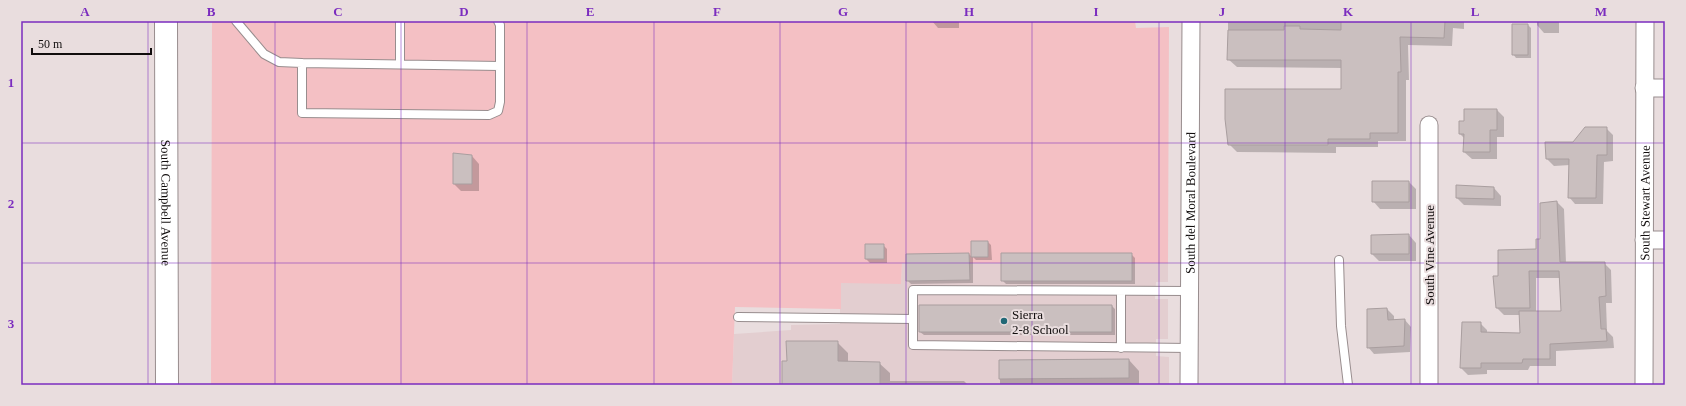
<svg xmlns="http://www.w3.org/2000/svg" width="1686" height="406" font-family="'Times New Roman',serif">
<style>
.built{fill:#e3ced0}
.green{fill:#f4c0c4}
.shadow{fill:#0003;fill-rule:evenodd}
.building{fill:#cabfbf;stroke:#a99e9f}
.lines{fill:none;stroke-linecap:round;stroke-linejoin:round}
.lane-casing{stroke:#988d8e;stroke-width:10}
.street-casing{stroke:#988d8e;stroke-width:19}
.primary-casing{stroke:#988d8e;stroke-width:24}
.lane{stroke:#fff;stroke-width:8}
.street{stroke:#fff;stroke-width:17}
.primary{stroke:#fff;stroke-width:22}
.grid{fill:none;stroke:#7b2cbf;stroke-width:1;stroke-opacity:0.55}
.poi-dot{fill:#216876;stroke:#e9ddde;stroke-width:1.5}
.labels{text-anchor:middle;stroke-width:4;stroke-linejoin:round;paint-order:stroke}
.street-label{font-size:13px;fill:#110d0d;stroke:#e9ddde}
.poi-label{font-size:13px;fill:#110d0d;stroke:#e9ddde;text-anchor:start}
.neatline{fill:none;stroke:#7b2cbf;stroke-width:1.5}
.grid-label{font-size:13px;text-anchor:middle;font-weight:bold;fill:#7b2cbf}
</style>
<rect width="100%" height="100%" fill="#e9ddde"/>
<path class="built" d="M 902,263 L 1168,263 L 1168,282 L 1156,282 L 1155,299 L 1168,299 L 1168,339 L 1156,339 L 1156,356 L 1169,357 L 1169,385 L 732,385 L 734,334 L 791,330 L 791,325 L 840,324 L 840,283 L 901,283 Z"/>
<path class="green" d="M 212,21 L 1135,21 L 1136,28 L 1169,27 L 1168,263 L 902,263 L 901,284 L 841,283 L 841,309 L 735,307 L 732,385 L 211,385 Z"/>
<path class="shadow" d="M 932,21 L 959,21 L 959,28 L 938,28 Z
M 1228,21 L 1464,21 L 1464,29 L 1453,28 L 1452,46 L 1408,45 L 1409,80 L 1406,80 L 1406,141 L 1378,141 L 1378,147 L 1336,147 L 1336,153 L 1237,152 L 1229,144 L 1342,90 L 1342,68 L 1237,67 L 1228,59 Z
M 1537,21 L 1559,21 L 1559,33 L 1544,33 L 1537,25 Z
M 1528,25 L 1531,28 L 1531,58 L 1516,58 L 1513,54 Z
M 1497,110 L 1504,117 L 1504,137 L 1497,137 L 1497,159 L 1472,159 L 1464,152 L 1464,138 L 1460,134 L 1465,122 Z
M 1606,128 L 1613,135 L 1613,161 L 1604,162 L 1603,204 L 1575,204 L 1569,197 L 1570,165 L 1554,166 L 1547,159 L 1573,143 Z
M 472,156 L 479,164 L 479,191 L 461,191 L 454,184 Z
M 1373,182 L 1409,182 L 1416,189 L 1416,209 L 1380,209 L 1373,201 Z
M 1494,188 L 1501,196 L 1501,206 L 1464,205 L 1457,198 Z
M 1557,202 L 1564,209 L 1566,263 L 1604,263 L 1611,270 L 1612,303 L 1606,303 L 1607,331 L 1613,337 L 1614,348 L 1556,351 L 1556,366 L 1530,366 L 1528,370 L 1487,370 L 1487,374 L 1468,375 L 1461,368 L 1480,323 L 1487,330 L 1487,333 L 1521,334 L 1520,315 L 1504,315 L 1497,308 L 1499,277 L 1537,250 ZM 1536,278 L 1561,278 L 1562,312 L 1536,312 Z
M 1409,235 L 1416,243 L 1416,261 L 1379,261 L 1372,254 Z
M 972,242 L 988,242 L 991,245 L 992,260 L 976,260 L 973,257 L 973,283 L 911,284 L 907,280 L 907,255 L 969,254 L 972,257 Z
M 866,245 L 883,245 L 887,249 L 887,263 L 870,263 L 866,259 Z
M 1131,254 L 1135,258 L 1135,284 L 1006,284 L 1002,280 Z
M 1112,306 L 1115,309 L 1115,335 L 924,335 L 920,332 Z
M 1387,309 L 1394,316 L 1394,321 L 1405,320 L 1411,327 L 1410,352 L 1374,354 L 1368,347 Z
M 837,342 L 848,353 L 848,362 L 879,363 L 890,373 L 890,381 L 964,381 L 968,385 L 783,385 L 788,362 Z
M 1129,360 L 1139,371 L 1139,385 L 1000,385 L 1000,361 Z"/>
<path class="building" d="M 1341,21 L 1445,21 L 1444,38 L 1400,37 L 1401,72 L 1398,72 L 1398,133 L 1370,133 L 1370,139 L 1328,139 L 1328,145 L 1228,145 L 1225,119 L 1225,89 L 1341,89 L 1341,60 L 1227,60 L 1228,30 L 1284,30 L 1284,26 L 1300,26 L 1300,29 L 1341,30 Z
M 1512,24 L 1528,24 L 1528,55 L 1512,55 Z
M 1464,109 L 1497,109 L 1497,130 L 1490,130 L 1490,152 L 1463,152 L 1464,134 L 1459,134 L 1459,121 L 1464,121 Z
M 1585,127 L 1607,127 L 1607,155 L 1597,155 L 1596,198 L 1568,198 L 1569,159 L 1546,159 L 1545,142 L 1573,142 Z
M 453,153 L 472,155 L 472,184 L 453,184 Z
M 1372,181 L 1409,181 L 1409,202 L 1372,202 Z
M 1456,185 L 1494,187 L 1494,199 L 1456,198 Z
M 1557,201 L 1560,262 L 1605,262 L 1606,296 L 1599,297 L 1601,329 L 1606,329 L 1607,341 L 1550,344 L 1550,359 L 1523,359 L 1522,363 L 1481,363 L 1481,368 L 1460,368 L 1462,322 L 1481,322 L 1481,332 L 1520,333 L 1519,311 L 1561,311 L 1559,271 L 1529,271 L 1530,308 L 1496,308 L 1493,276 L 1498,276 L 1498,250 L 1536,249 L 1536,239 L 1540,239 L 1540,203 Z
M 1409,234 L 1409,254 L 1371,254 L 1371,235 Z
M 971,241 L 988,241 L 988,257 L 971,257 Z
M 865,244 L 884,244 L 884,259 L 865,259 Z
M 969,253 L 970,280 L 906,281 L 906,254 Z
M 1001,253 L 1132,253 L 1132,281 L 1001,281 Z
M 919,305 L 1112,305 L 1112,332 L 919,332 Z
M 1387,308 L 1388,320 L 1405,319 L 1404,346 L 1367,348 L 1367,309 Z
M 786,341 L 838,341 L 838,361 L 880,362 L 880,385 L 782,385 L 782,361 L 787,361 Z
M 1129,359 L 1129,378 L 999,379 L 999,360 Z"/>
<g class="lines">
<defs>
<path id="lane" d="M 236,21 L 264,54 L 279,62 L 302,63
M 498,21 L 500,25 L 500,102 L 498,111 L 489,115 L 302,113 L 302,63 L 500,66
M 400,64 L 400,21
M 1339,260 L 1341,326 L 1348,385
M 1121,291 L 1121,348
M 738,317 L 913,319
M 1190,348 L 913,345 L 913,290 L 1190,291"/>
<g id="street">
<path d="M 1644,88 L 1665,88"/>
<path d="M 1429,125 L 1429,385"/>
<path d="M 1644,240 L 1665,240"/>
<path id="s1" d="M 1189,385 L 1191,21"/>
<path id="s2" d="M 1644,385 L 1645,21"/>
</g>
<g id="primary">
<path id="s3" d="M 166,21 L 167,385"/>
</g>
</defs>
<use href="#lane" class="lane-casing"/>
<use href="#street" class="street-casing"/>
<use href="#primary" class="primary-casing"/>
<use href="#lane" class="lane"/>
<use href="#street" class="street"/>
<use href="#primary" class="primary"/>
</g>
<path class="grid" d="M 148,21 L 148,385M 275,21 L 275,385M 401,21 L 401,385M 527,21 L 527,385M 654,21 L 654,385M 780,21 L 780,385M 906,21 L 906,385M 1032,21 L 1032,385M 1159,21 L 1159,385M 1285,21 L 1285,385M 1411,21 L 1411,385M 1538,21 L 1538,385M 21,143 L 1665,143M 21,263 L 1665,263"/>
<circle class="poi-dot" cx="1004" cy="321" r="4"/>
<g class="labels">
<g class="street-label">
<text dy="5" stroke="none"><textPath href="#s3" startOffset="182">South Campbell Avenue</textPath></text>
<text dy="5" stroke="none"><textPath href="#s1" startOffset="182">South del Moral Boulevard</textPath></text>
<text dy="5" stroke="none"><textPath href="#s2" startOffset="182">South Stewart Avenue</textPath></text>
<text transform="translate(1429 255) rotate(-90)" y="5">South Vine Avenue</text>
</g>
<g class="poi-label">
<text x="1012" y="319">Sierra<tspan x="1012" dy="15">2-8 School</tspan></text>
</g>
</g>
<rect width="1686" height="406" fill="none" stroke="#e9ddde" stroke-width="44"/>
<path d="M32 48v6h119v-6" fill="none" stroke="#110d0d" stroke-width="2"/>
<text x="38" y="48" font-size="12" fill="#110d0d" stroke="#e9ddde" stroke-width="3" paint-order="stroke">50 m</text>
<rect x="22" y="22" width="1642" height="362" class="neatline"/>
<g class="grid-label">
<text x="85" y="16">A</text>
<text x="211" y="16">B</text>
<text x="338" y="16">C</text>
<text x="464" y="16">D</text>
<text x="590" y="16">E</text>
<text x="717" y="16">F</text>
<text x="843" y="16">G</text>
<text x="969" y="16">H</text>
<text x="1096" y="16">I</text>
<text x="1222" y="16">J</text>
<text x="1348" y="16">K</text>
<text x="1475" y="16">L</text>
<text x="1601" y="16">M</text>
<text x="11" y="87">1</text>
<text x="11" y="208">2</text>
<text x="11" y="328">3</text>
</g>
</svg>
